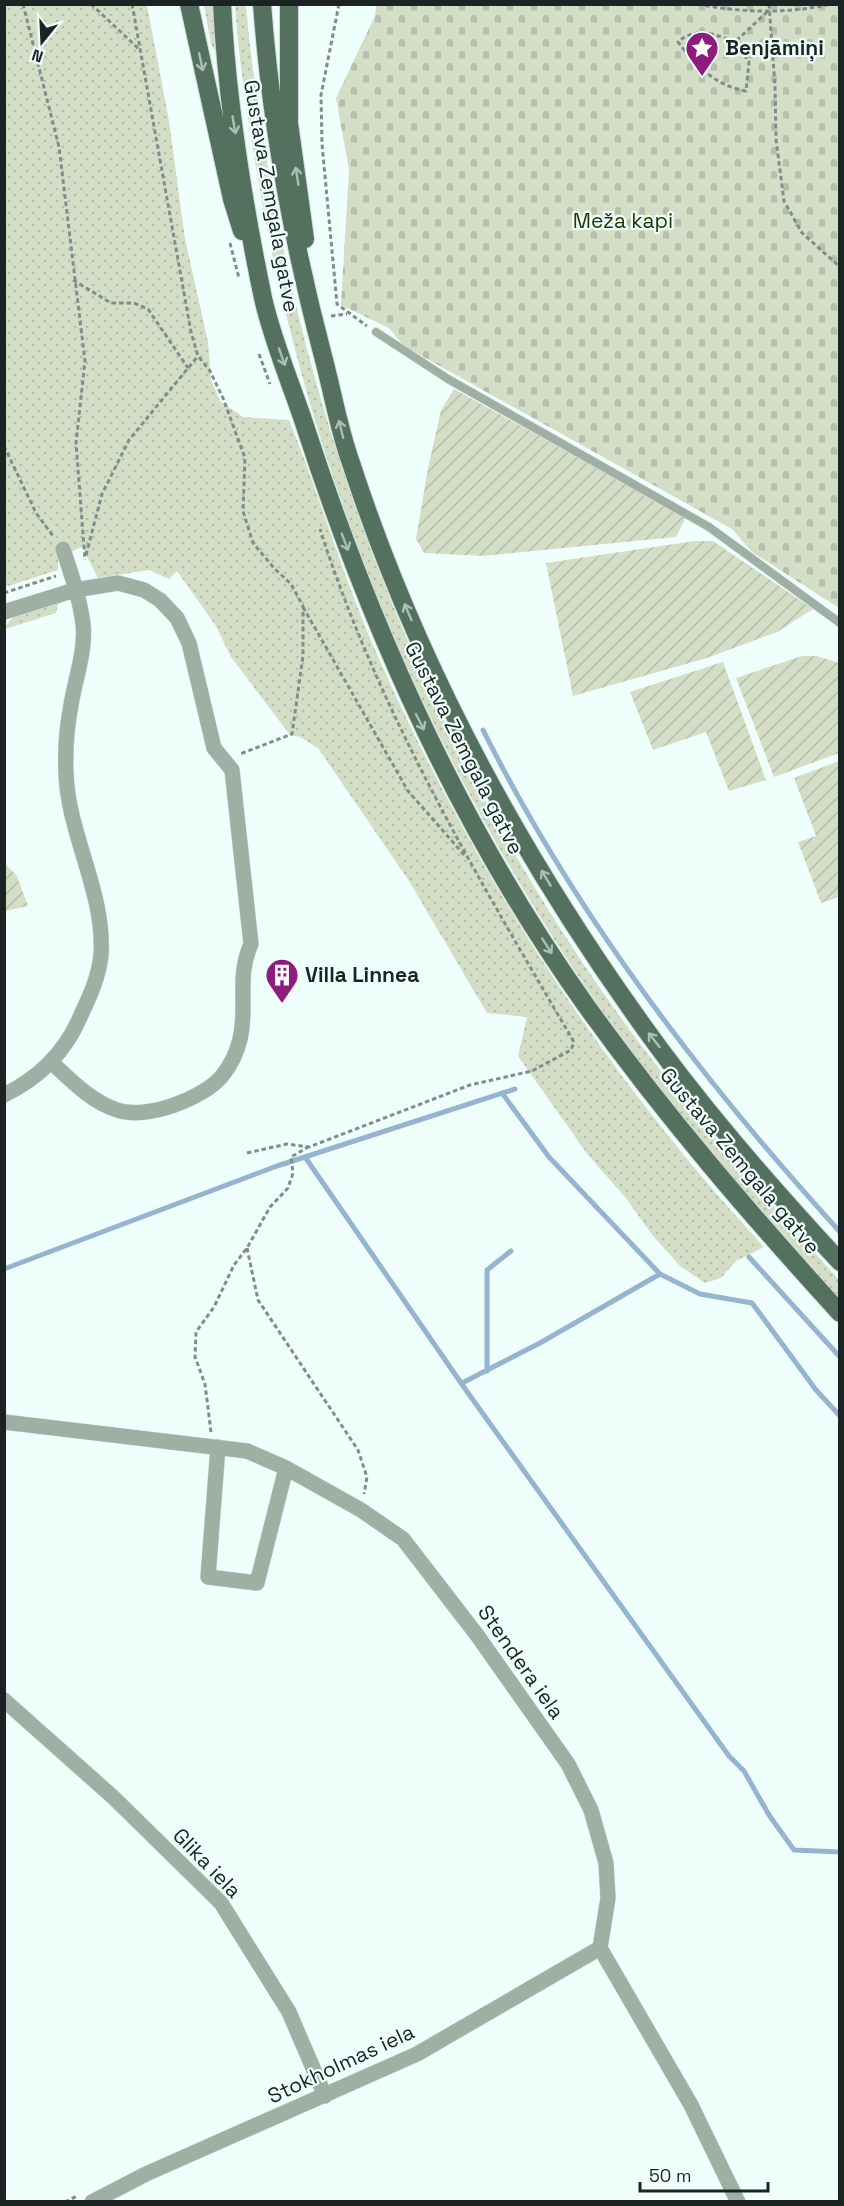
<svg xmlns="http://www.w3.org/2000/svg" width="844" height="2206" font-family="'Space Grotesk',sans-serif">
<style>
.grass{fill:url(#grass-dots)}
.cemetery{fill:url(#cemetery-stones)}
.garden{fill:url(#garden-furrows)}
.lines{fill:none;stroke-linecap:round;stroke-linejoin:round}
.stream{stroke:#96b4cf;stroke-width:5}
.lane-casing{stroke:#ccdcd9;stroke-width:9}
.street-casing{stroke:#ccdcd9;stroke-width:16}
.primary-casing{stroke:#ccdcd9;stroke-width:20}
.path{stroke:#818d8b;stroke-width:3;stroke-dasharray:4.5 3;stroke-linecap:butt}
.lane{stroke:#9fafa4;stroke-width:8}
.street{stroke:#9fafa4;stroke-width:15}
.primary{stroke:#54705e;stroke-width:18}
.oneway{stroke:#a9bfb5}
.labels{text-anchor:middle;stroke-width:4.5;stroke-linejoin:round;paint-order:stroke}
.poi-label{font-size:21px;font-weight:bold;fill:#1c2423;stroke:#eefffc;text-anchor:start}
.street-label{font-size:21px;fill:#1c2423;stroke:#eefffc}
.park-label{font-size:21px;fill:#253700;stroke:#eefffc}
</style>
<defs>
<pattern id="grass-dots" width="8" height="8" patternUnits="userSpaceOnUse" patternTransform="scale(1.5)"><rect width="8" height="8" fill="#d4dec7"/><path d="M2 2h.1M6 6h.1" fill="none" stroke="#b5beab" stroke-width="1.8" stroke-linecap="round"/></pattern>
<pattern id="cemetery-stones" width="16" height="16" patternUnits="userSpaceOnUse" patternTransform="scale(1.5)"><rect width="16" height="16" fill="#d4dec7"/><path d="M2 7V4a2 2 0 0 1 4 0v3zM10 15v-3a2 2 0 0 1 4 0v3z" fill="#b5beab"/></pattern>
<pattern id="garden-furrows" width="10" height="10" patternUnits="userSpaceOnUse" patternTransform="scale(1.5)"><rect width="10" height="10" fill="#d4dec7"/><path d="M-1 1l2-2M0 10L10 0M9 11l2-2" fill="none" stroke="#b5beab"/></pattern>
</defs>
<rect width="100%" height="100%" fill="#eefffc"/>
<path class="grass" d="M 4,5 L 147,5 L 169,121 L 185,239 L 208,342 L 211,380 L 220,401 L 243,417 L 289,420 C 321,499 344,581 379,659 C 475,874 604,1074 764,1247 L 736,1261 L 721,1278 L 705,1283 L 680,1266 L 653,1236 L 625,1197 L 588,1155 L 518,1056 L 527,1017 L 487,1013 L 409,881 L 318,748 L 300,737 L 290,735 L 231,657 L 216,626 L 177,571 L 169,579 L 149,570 L 98,578 L 82,547 L 58,557 L 58,570 L 5,587 Z
M 204,5 L 213,5 L 217,54 L 211,44 Z
M 235,5 L 246,5 C 250,57 259,110 267,162 C 317,464 436,758 614,1008 C 682,1104 761,1192 839,1280 L 839,1298 C 743,1191 648,1083 569,962 C 413,725 306,458 258,179 C 248,121 239,63 235,5 Z
M 58,603 L 56,613 L 5,629 L 5,626 L 14,617 Z"/>
<path class="cemetery" d="M 376,5 L 839,5 L 839,608 L 752,552 L 732,529 L 404,346 L 389,328 L 341,305 L 349,170 L 336,98 L 375,16 Z"/>
<path class="garden" d="M 454,389 L 686,517 L 676,537 L 483,556 L 424,553 L 416,539 L 428,468 L 441,410 Z
M 695,541 L 713,541 L 813,609 L 777,632 L 707,658 L 573,696 L 546,563 Z
M 802,656 L 817,656 L 839,663 L 839,753 L 774,777 L 736,678 Z
M 723,662 L 766,780 L 729,791 L 706,732 L 653,750 L 630,692 Z
M 839,761 L 839,897 L 821,903 L 798,842 L 816,836 L 794,778 Z
M 5,863 L 17,876 L 28,906 L 5,911 Z"/>
<g class="lines">
<path class="stream" d="M 483,730 C 575,914 702,1080 840,1232
M 502,1093 L 549,1157 L 660,1274 L 700,1294 L 752,1303 L 816,1390 L 840,1416
M 305,1157 L 468,1393 L 729,1756 L 744,1771 L 769,1815 L 794,1850 L 840,1852
M 749,1257 L 840,1357
M 4,1269 L 277,1166 L 515,1089
M 487,1371 L 487,1270 L 511,1251
M 462,1383 L 540,1343 L 660,1274"/>
<defs>
<path id="lane" d="M 376,332 L 448,379 L 709,527 L 840,623"/>
<path id="street" d="M 4,612 L 75,590 L 118,583 L 144,590 L 160,600 L 177,618 L 189,643 L 214,748 L 232,770 L 251,944 C 236,977 248,1006 240,1039 C 237,1052 231,1065 222,1076 C 203,1099 146,1120 117,1110 C 90,1101 71,1080 51,1062
M 4,1095 C 39,1078 66,1051 81,1015 C 90,996 99,976 101,955 C 105,892 68,835 66,773 C 65,751 67,726 71,705 C 75,679 86,651 83,624 C 80,599 71,573 63,549
M 4,1422 L 247,1451 L 286,1468 L 361,1510 L 403,1539 L 477,1635 L 568,1764 L 591,1810 L 606,1863 L 608,1898 L 600,1948 L 691,2105 L 738,2202
M 218,1447 L 208,1577 L 257,1583 L 286,1468
M 4,1700 L 114,1798 L 221,1903 L 289,2012 L 325,2096
M 92,2202 L 146,2174 L 417,2054 L 600,1948"/>
<path id="primary" d="M 189,4 L 232,199 L 242,231
M 222,4 C 227,102 243,202 263,298 C 273,343 293,388 307,432 C 373,634 461,830 585,1004 C 663,1113 749,1213 840,1313
M 262,4 C 271,126 293,243 324,360 C 333,394 339,430 351,463 C 415,660 516,847 636,1016 C 697,1103 768,1184 840,1262
M 289,4 L 289,123 L 305,239"/>
</defs>
<use href="#lane" class="lane-casing"/>
<use href="#street" class="street-casing"/>
<use href="#primary" class="primary-casing"/>
<path class="path" d="M 23,4 L 59,147 L 85,361 L 76,443 L 85,560
M 91,4 L 140,50
M 132,4 L 191,332 L 198,356 L 210,371 L 223,398 L 245,458 L 243,511 L 253,543 L 274,568 L 291,584 L 303,606 L 303,656 L 292,734 L 240,754
M 339,4 L 321,95 L 322,144 L 337,304 L 367,326
M 698,4 C 741,13 788,14 831,4
M 769,4 L 775,86 L 776,139 L 784,201 L 802,233 L 840,267
M 735,42 C 715,34 696,26 678,42 C 696,66 716,86 746,91 L 749,62 L 735,42 L 768,11
M 230,243 L 239,278
M 73,280 L 111,303 L 134,303 L 148,309 L 188,368
M 331,316 L 347,314
M 259,354 L 270,384
M 4,446 L 36,513 L 53,536
M 86,555 L 102,494 L 129,440 L 198,356
M 4,593 L 56,576
M 303,607 L 408,791 L 466,857
M 247,1153 L 287,1144 L 309,1147 L 470,1085 L 532,1071 L 571,1050 L 574,1042 C 478,878 378,711 320,529
M 247,1248 L 258,1300 L 358,1450 L 367,1477 L 364,1494
M 211,1432 L 205,1384 L 195,1357 L 196,1332 L 214,1307 L 234,1265 L 247,1248 L 270,1207 L 288,1188 L 293,1173 L 291,1157 L 308,1147
M 65,2202 L 77,2196"/>
<use href="#lane" class="lane"/>
<use href="#street" class="street"/>
<use href="#primary" class="primary"/>
</g>
<defs><path id="oneway-shaft" d="M-6 0H5M1.5-3L5.5 0L1.5 3" fill="none" stroke-width="1.6" stroke-linecap="round" stroke-linejoin="round" transform="scale(1.5)"/></defs>
<g class="oneway">
<use href="#oneway-shaft" transform="translate(201 62) rotate(78)"/>
<use href="#oneway-shaft" transform="translate(234 125) rotate(80)"/>
<use href="#oneway-shaft" transform="translate(297 176) rotate(-99)"/>
<use href="#oneway-shaft" transform="translate(282 357) rotate(71)"/>
<use href="#oneway-shaft" transform="translate(341 429) rotate(-104)"/>
<use href="#oneway-shaft" transform="translate(345 542) rotate(69)"/>
<use href="#oneway-shaft" transform="translate(408 612) rotate(-113)"/>
<use href="#oneway-shaft" transform="translate(420 722) rotate(63)"/>
<use href="#oneway-shaft" transform="translate(546 878) rotate(-121)"/>
<use href="#oneway-shaft" transform="translate(547 946) rotate(57)"/>
<use href="#oneway-shaft" transform="translate(654 1040) rotate(-128)"/>
</g>
<defs>
<symbol id="sight-pin" viewBox="-11 -11 22 30"><path d="M0 17L-7.5 6A9.5 9.5 0 1 1 7.5 6Z" fill="#8d1c7d" stroke="#eefffc"/><path d="M0-6L1.8-2.2L6-1.7L2.9 1.2L3.7 5.4L0 3.3L-3.7 5.4L-2.9 1.2L-6-1.7L-1.8-2.2Z" fill="#fff"/></symbol>
<symbol id="building-pin" viewBox="-11 -11 22 30"><path d="M0 17L-7.5 6A9.5 9.5 0 1 1 7.5 6Z" fill="#8d1c7d" stroke="#eefffc"/><path d="M-4-6H4V6H1V3H-1V6H-4ZM-2.5-4.3h1.7v1.8h-1.7ZM.8-4.3h1.7v1.8H.8ZM-2.5-1h1.7V.8h-1.7ZM.8-1h1.7V.8H.8Z" fill="#fff"/></symbol>
</defs>
<g fill-rule="evenodd">
<use href="#sight-pin" x="683" y="29" width="38" height="52"/>
<use href="#building-pin" x="263" y="956" width="38" height="52"/>
</g>
<g class="labels">
<g class="poi-label">
<text x="725" y="55">Benjāmiņi</text>
<text x="305" y="982">Villa Linnea</text>
</g>
<g class="street-label">
<text transform="translate(271 196) rotate(80)" y="7">Gustava Zemgala gatve</text>
<text transform="translate(464 748) rotate(63)" y="7">Gustava Zemgala gatve</text>
<text transform="translate(740 1161) rotate(50)" y="7">Gustava Zemgala gatve</text>
<text transform="translate(521 1662) rotate(55)" y="7">Stendera iela</text>
<text transform="translate(207 1863) rotate(46)" y="7">Glika iela</text>
<text transform="translate(341 2064) rotate(-25)" y="7">Stokholmas iela</text>
</g>
<g class="park-label">
<text x="623" y="228">Meža kapi</text>
</g>
</g>
<rect width="844" height="2206" fill="none" stroke="#1c2423" stroke-width="12"/>
<g transform="translate(42 42) rotate(198)" stroke="#eefffc" stroke-width="4.5" paint-order="stroke">
<path d="M0-4.5L10 22L0 15L-10 22Z" fill="#1c2423"/>
<text y="-9" font-size="16" font-weight="bold" text-anchor="middle" fill="#1c2423">N</text>
</g>
<path d="M640 2182v9h128v-9" fill="none" stroke="#1c2423" stroke-width="3"/>
<text x="649" y="2182" font-size="18" fill="#1c2423" stroke="#eefffc" stroke-width="4.5" paint-order="stroke">50 m</text>
</svg>
